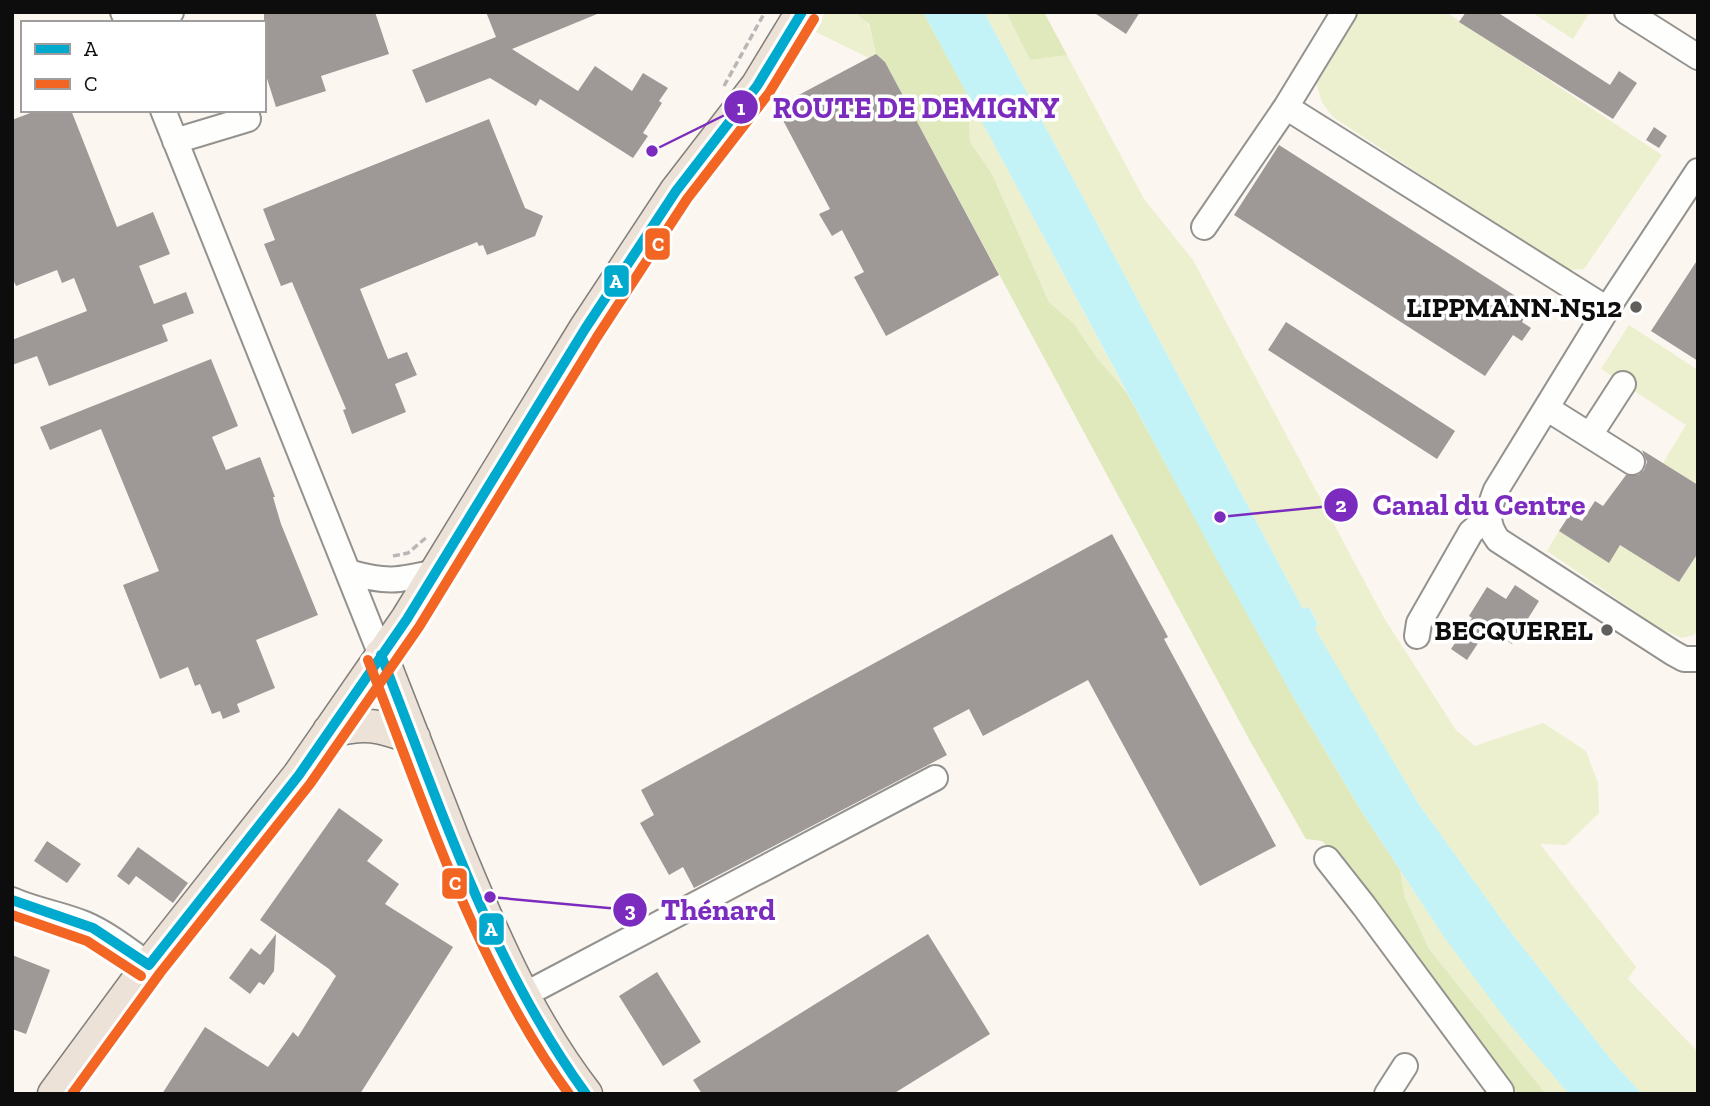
<svg xmlns="http://www.w3.org/2000/svg" width="1710" height="1106" font-family="'Zilla Slab',serif">
<style>
.green{fill:#ecf0ce}
.forest{fill:#dfe9bc}
.water{fill:#c4f3f7}
.building{fill:#9e9996}
.lines{fill:none;stroke-linecap:round;stroke-linejoin:round}
.minor-casing{stroke:#94928f;stroke-width:28}
.major-casing{stroke:#817f7c;stroke-width:35}
.path{stroke:#b8b7b6;stroke-width:3.5;stroke-dasharray:7 3.5;stroke-linecap:butt}
.minor{stroke:#fefefd;stroke-width:24}
.major{stroke:#ede2d7;stroke-width:32}
.bus-1-casing{stroke:#fff;stroke-width:16}
.bus-2-casing{stroke:#fff;stroke-width:16}
.bus-1{stroke:#00a9ce;stroke-width:10}
.bus-2{stroke:#f26522;stroke-width:10}
.poi-dot{fill:#605f5c;stroke:#fff;stroke-width:2.5}
.labels{text-anchor:middle;stroke-width:7;stroke-linejoin:round;paint-order:stroke}
.poi-label{font-size:28px;font-weight:bold;fill:#0d0d0d;stroke:#fff;text-anchor:end}
.leader{fill:none;stroke:#7b2cbf;stroke-width:2.5}
.callout-dot{fill:#7b2cbf;stroke:#fff;stroke-width:2.5}
.mark-label{font-size:21px;text-anchor:middle;font-weight:bold;fill:#fff}
.callout-label{font-size:30px;text-anchor:middle;font-weight:bold;fill:#7b2cbf;stroke:#fff;stroke-width:7;stroke-linejoin:round;paint-order:stroke}
.line-badge{stroke:#fff;stroke-width:2.5}
.badge-label{font-size:19px;text-anchor:middle;font-weight:bold;fill:#fff}
</style>
<rect width="100%" height="100%" fill="#fbf6f0"/>
<path class="green" d="M 825,12 C 867,12 867,13 876,54 L 869,58 L 816,32 Z
M 984,12 L 1006,12 L 1030,60 L 1067,55 L 1144,199 L 1193,260 L 1384,618 L 1456,730 L 1475,746 L 1543,723 L 1586,751 L 1598,783 L 1599,813 L 1566,845 L 1540,844 L 1636,967 L 1628,979 L 1698,1052 L 1698,1094 L 1642,1094 L 1613,1062 L 1510,931 L 1418,803 L 1314,629 L 1318,623 L 1310,608 L 1303,609 Z
M 1359,12 L 1446,12 L 1662,155 L 1584,269 L 1566,270 L 1333,117 L 1322,102 L 1316,83 Z
M 1531,12 L 1590,12 L 1573,39 Z
M 968,95 L 1127,393 L 1097,358 L 1074,324 L 1049,302 L 992,174 L 970,142 Z
M 1629,325 L 1698,370 L 1698,485 L 1663,463 L 1686,425 L 1601,369 Z
M 1559,531 L 1608,562 L 1620,545 L 1679,582 L 1698,553 L 1698,630 L 1694,635 L 1682,638 L 1661,629 L 1547,551 Z
M 1400,870 C 1451,949 1508,1022 1569,1094 L 1546,1094 L 1429,949 L 1403,896 Z"/>
<path class="forest" d="M 854,12 L 923,12 L 968,95 L 970,142 L 992,174 L 1049,302 L 1074,324 L 1097,358 L 1127,393 L 1291,693 L 1362,812 L 1400,870 L 1404,896 L 1429,949 L 1546,1094 L 1518,1094 L 1411,946 L 1387,921 L 1348,867 L 1322,841 L 1306,839 L 1249,739 L 885,62 L 876,54 L 869,24 Z
M 1006,12 L 1044,12 L 1067,55 L 1030,60 Z"/>
<path class="water" d="M 923,12 L 984,12 L 1303,609 L 1309,607 L 1318,624 L 1315,629 L 1418,803 L 1510,931 L 1613,1062 L 1642,1094 L 1569,1094 L 1506,1020 L 1444,937 L 1362,812 L 1291,693 L 1223,571 Z"/>
<path class="building" d="M 264,12 L 375,12 L 389,54 L 321,76 L 326,91 L 276,107 L 264,69 Z
M 486,12 L 602,12 L 512,49 L 578,91 L 595,66 L 632,91 L 643,73 L 668,88 L 659,101 L 662,103 L 643,133 L 648,136 L 633,158 L 540,99 L 536,106 L 490,78 L 426,103 L 412,70 L 496,37 Z
M 1093,12 L 1140,12 L 1126,34 Z
M 1466,12 L 1497,12 L 1610,85 L 1619,71 L 1637,83 L 1613,119 L 1459,22 Z
M 876,54 L 885,62 L 999,275 L 886,336 L 854,277 L 864,272 L 842,230 L 832,236 L 819,214 L 830,209 L 776,107 Z
M 38,110 L 71,110 L 117,227 L 153,212 L 170,254 L 139,266 L 154,304 L 186,292 L 194,313 L 162,325 L 168,341 L 49,386 L 37,356 L 12,365 L 12,340 L 87,311 L 74,278 L 62,283 L 57,270 L 16,286 L 12,277 L 12,120 Z
M 489,119 L 525,208 L 543,216 L 535,236 L 487,255 L 483,245 L 479,246 L 477,242 L 360,289 L 388,359 L 407,352 L 417,375 L 395,384 L 406,412 L 352,434 L 343,410 L 346,409 L 292,282 L 281,286 L 264,244 L 275,240 L 263,209 Z
M 1654,127 L 1667,136 L 1659,148 L 1646,140 Z
M 1279,145 L 1531,306 L 1522,322 L 1531,328 L 1522,341 L 1513,335 L 1485,376 L 1234,215 Z
M 1698,259 L 1698,361 L 1651,331 Z
M 1286,322 L 1455,431 L 1437,459 L 1268,350 Z
M 211,359 L 238,426 L 212,437 L 226,470 L 260,457 L 275,497 L 273,497 L 281,524 L 318,615 L 256,640 L 275,688 L 237,704 L 240,712 L 223,719 L 220,711 L 212,714 L 200,684 L 195,686 L 188,667 L 160,679 L 123,585 L 159,571 L 101,429 L 50,450 L 40,427 Z
M 1642,450 L 1698,485 L 1698,553 L 1679,582 L 1620,545 L 1609,563 L 1559,531 L 1570,514 L 1582,521 L 1595,501 L 1603,506 L 1626,475 L 1638,475 L 1644,470 L 1647,462 Z
M 1112,534 L 1168,637 L 1164,639 L 1276,846 L 1200,886 L 1088,680 L 983,736 L 969,709 L 933,728 L 947,755 L 694,888 L 683,867 L 669,875 L 640,823 L 654,815 L 641,790 Z
M 1515,585 L 1539,601 L 1512,644 L 1488,628 L 1467,660 L 1451,649 L 1472,618 L 1469,616 L 1487,587 L 1506,599 Z
M 339,808 L 383,840 L 367,861 L 399,884 L 385,904 L 453,947 L 360,1094 L 162,1094 L 205,1027 L 268,1067 L 293,1032 L 298,1037 L 336,976 L 329,969 L 260,920 Z
M 47,841 L 81,864 L 67,883 L 34,861 Z
M 138,847 L 188,883 L 173,903 L 136,876 L 129,885 L 117,876 Z
M 276,934 L 274,971 L 264,985 L 259,982 L 250,994 L 229,978 L 251,948 L 260,955 Z
M 928,934 L 990,1034 L 893,1094 L 702,1094 L 693,1080 Z
M 12,955 L 50,970 L 26,1034 L 12,1029 Z
M 657,972 L 701,1042 L 663,1066 L 619,996 Z"/>
<g class="lines">
<defs>
<path id="minor" d="M 123,12 L 128,23
M 1627,12 L 1698,57
M 144,23 L 171,12
M 1286,107 L 1344,12
M 163,110 L 381,655
M 175,141 L 248,119 L 245,110
M 1698,171 L 1607,309 L 1496,490 C 1488,510 1485,523 1498,540 L 1673,653 L 1684,659 L 1698,659
M 1204,227 L 1286,107 L 1607,309
M 1548,409 L 1632,462
M 1590,435 L 1623,384
M 348,572 C 387,583 397,581 436,572
M 1417,636 L 1419,623 L 1471,532 L 1488,518
M 1327,859 L 1364,906 L 1501,1091 L 1499,1094
M 12,900 C 37,911 61,914 85,924 C 108,934 128,950 149,965
M 524,995 L 935,778
M 1387,1094 L 1405,1066"/>
<path id="major" d="M 381,655 C 405,716 429,778 453,839 C 489,927 527,1018 586,1094
M 329,731 C 367,722 377,725 414,738
M 54,1094 L 149,965 L 299,775 L 407,619 L 585,329 L 676,191 L 757,86 L 802,12"/>
</defs>
<use href="#minor" class="minor-casing"/>
<use href="#major" class="major-casing"/>
<path class="path" d="M 724,86 L 765,12
M 393,556 L 408,553 L 428,536"/>
<use href="#minor" class="minor"/>
<use href="#major" class="major"/>
<defs>
<path id="bus-1" d="M 381,655 C 440,805 490,962 586,1094
M 12,900 L 93,928 L 149,965 L 299,775 L 407,619 L 585,329 L 676,191 L 757,86 L 802,12"/>
<path id="bus-2" d="M 368,660 C 426,807 475,965 569,1094
M 12,915 L 87,941 L 141,976
M 72,1094 L 160,973 L 310,784 L 419,627 L 597,337 L 687,199 L 769,93 L 814,19"/>
</defs>
<use href="#bus-1" class="bus-1-casing"/>
<use href="#bus-2" class="bus-2-casing"/>
<use href="#bus-1" class="bus-1"/>
<use href="#bus-2" class="bus-2"/>
</g>
<g class="poi-dot">
<circle cx="1636" cy="307" r="7"/>
<circle cx="1607" cy="630" r="7"/>
</g>
<g class="labels">
<g class="poi-label">
<text x="1622" y="317">LIPPMANN-N512</text>
<text x="1593" y="640">BECQUEREL</text>
</g>
</g>
<path class="leader" d="M652 151L741 107M1220 517L1341 505M490 897L630 910"/>
<g class="callout-dot">
<circle cx="652" cy="151" r="7"/>
<circle cx="1220" cy="517" r="7"/>
<circle cx="490" cy="897" r="7"/>
<circle cx="741" cy="107" r="18"/>
<circle cx="1341" cy="505" r="18"/>
<circle cx="630" cy="910" r="18"/>
</g>
<g class="mark-label">
<text x="741" y="115">1</text>
<text x="1341" y="512">2</text>
<text x="630" y="917">3</text>
</g>
<g class="callout-label">
<text x="916" y="118">ROUTE DE DEMIGNY</text>
<text x="1479" y="515">Canal du Centre</text>
<text x="718" y="920">Thénard</text>
</g>
<g class="line-badge">
<rect x="644" y="227" width="27" height="34" rx="7" fill="#f26522"/>
<rect x="603" y="264" width="27" height="34" rx="7" fill="#00a9ce"/>
<rect x="441" y="867" width="27" height="33" rx="7" fill="#f26522"/>
<rect x="478" y="912" width="27" height="34" rx="7" fill="#00a9ce"/>
</g>
<g class="badge-label">
<text x="658" y="251">C</text>
<text x="616" y="288">A</text>
<text x="455" y="890">C</text>
<text x="491" y="936">A</text>
</g>
<rect width="1710" height="1106" fill="none" stroke="#0d0d0d" stroke-width="28"/>
<rect x="21" y="21" width="245" height="91" fill="#ffffff" stroke="#9e9e9e" stroke-width="2"/>
<rect x="35" y="44" width="35" height="10" fill="#00a9ce" stroke="#9e9e9e" stroke-width="2"/>
<text x="84" y="56" font-size="21" fill="#0d0d0d">A</text>
<rect x="35" y="79" width="35" height="10" fill="#f26522" stroke="#9e9e9e" stroke-width="2"/>
<text x="84" y="91" font-size="21" fill="#0d0d0d">C</text>
</svg>
